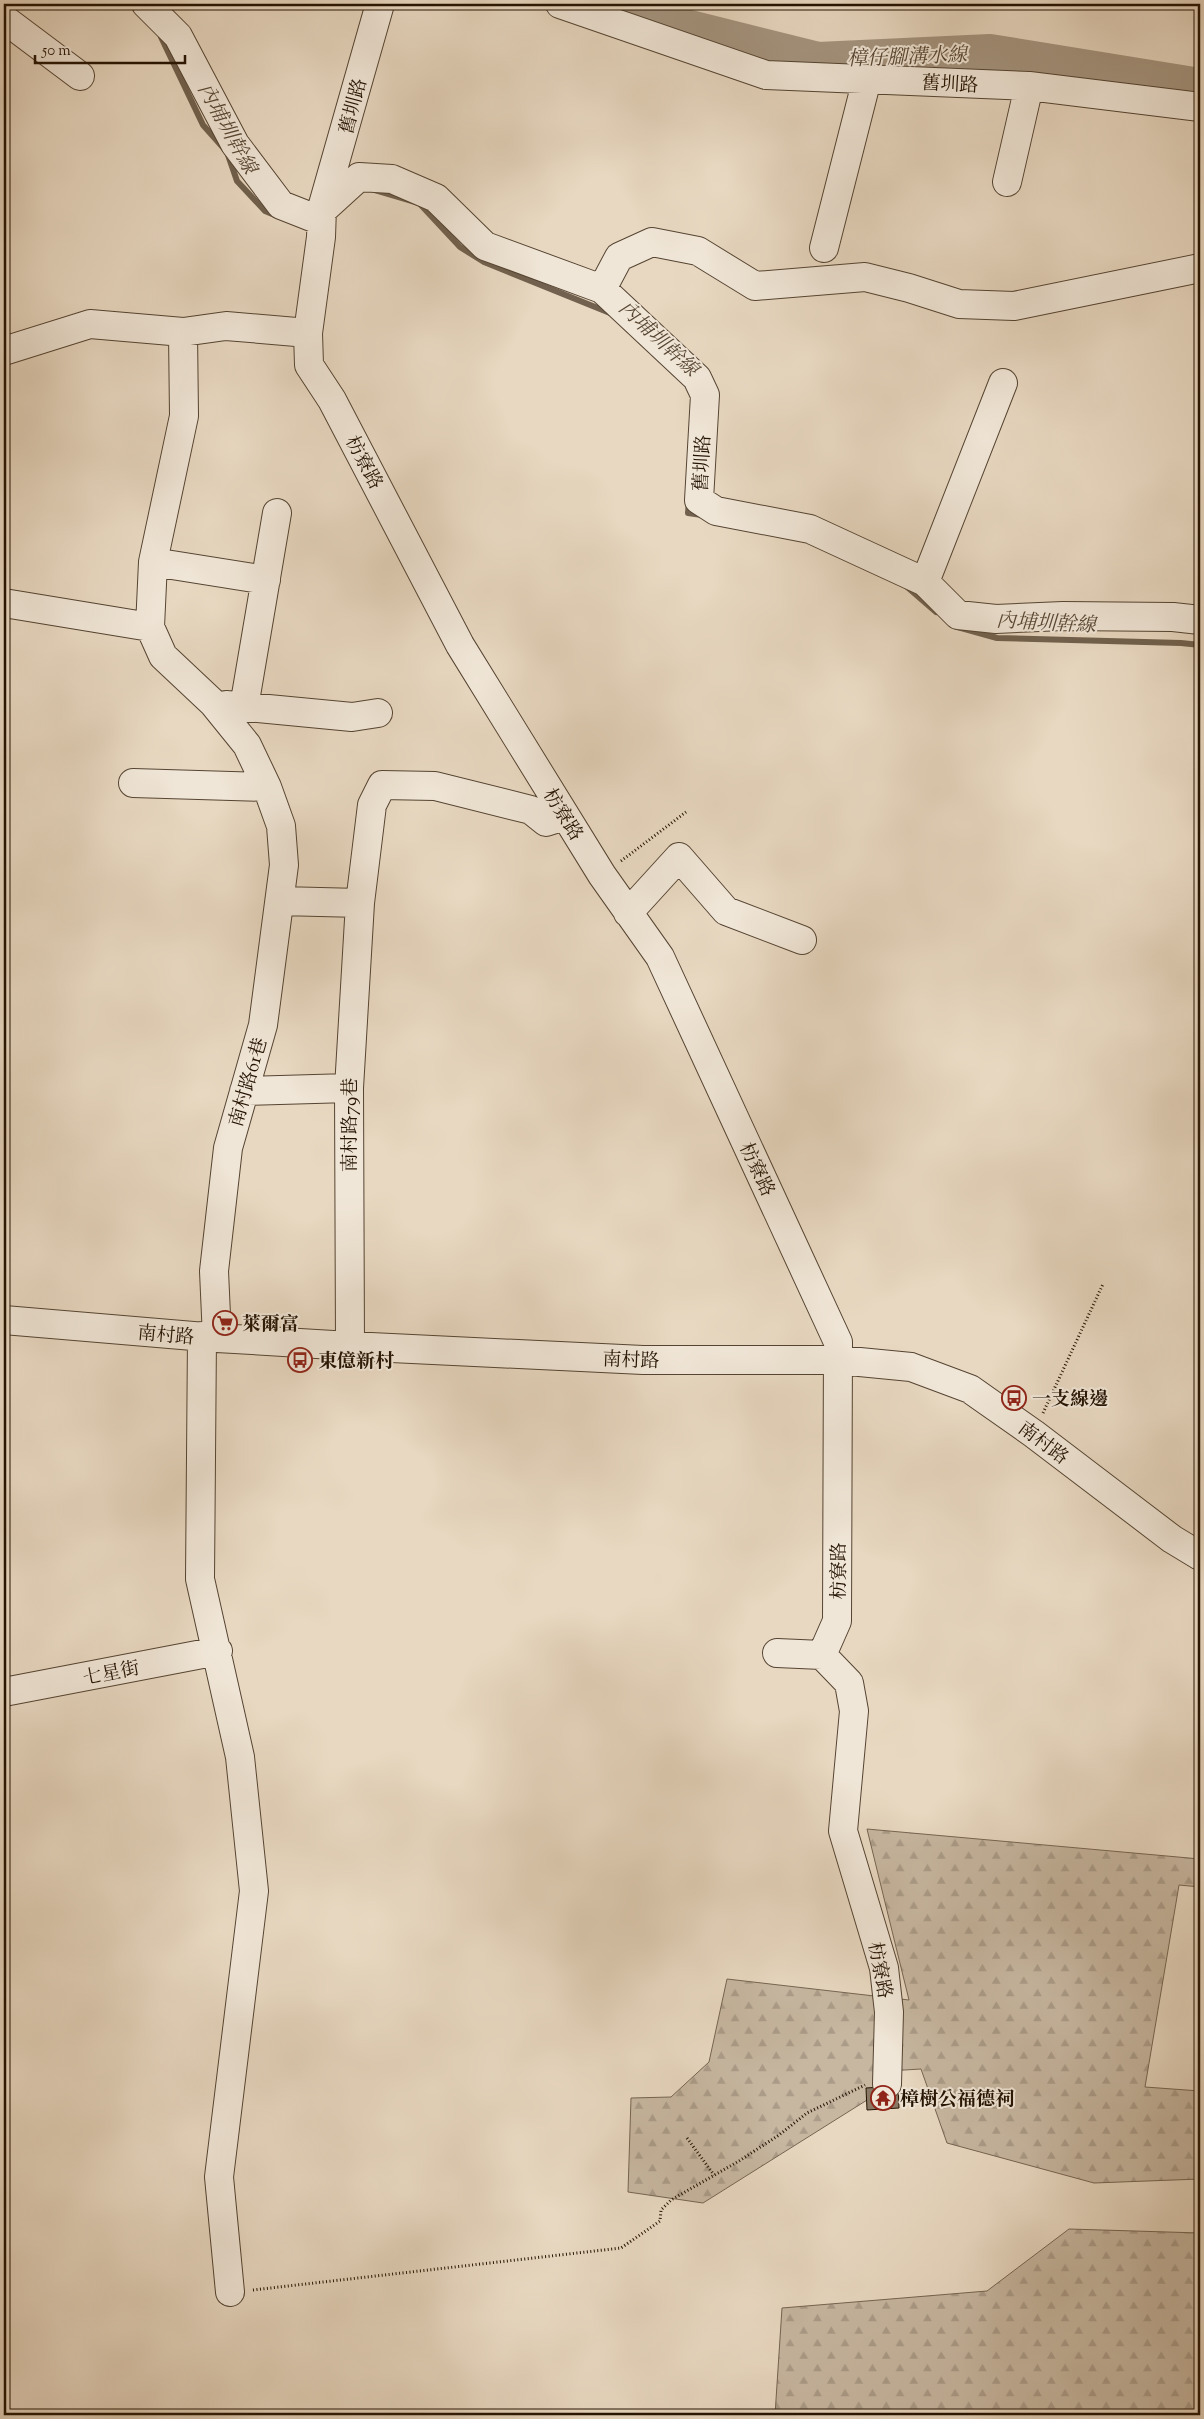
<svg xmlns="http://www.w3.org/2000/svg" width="1204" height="2419" font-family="'Sorts Mill Goudy','Noto Serif TC',serif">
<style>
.forest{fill:url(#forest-firs);stroke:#766552}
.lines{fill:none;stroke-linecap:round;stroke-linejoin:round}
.stream{stroke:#71614e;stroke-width:6}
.river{stroke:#a59580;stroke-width:36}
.building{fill:#8a7965;stroke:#241302}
.minor-casing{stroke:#554432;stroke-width:30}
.path{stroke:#241302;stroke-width:3;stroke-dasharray:1 2.5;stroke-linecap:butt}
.minor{stroke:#f0e6d7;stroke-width:28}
.labels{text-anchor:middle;stroke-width:4;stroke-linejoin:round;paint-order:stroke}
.street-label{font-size:19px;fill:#241302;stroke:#f0e6d7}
.poi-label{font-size:19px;font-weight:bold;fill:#241302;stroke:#f0e6d7;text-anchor:start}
.water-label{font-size:20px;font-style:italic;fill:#584734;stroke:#f0e6d7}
</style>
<defs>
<pattern id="forest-firs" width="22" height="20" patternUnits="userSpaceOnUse" patternTransform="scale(1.25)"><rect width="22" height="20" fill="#c7b7a1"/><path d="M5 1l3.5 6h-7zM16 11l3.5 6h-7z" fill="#ab9c89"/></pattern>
</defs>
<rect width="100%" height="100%" fill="#e8d8c1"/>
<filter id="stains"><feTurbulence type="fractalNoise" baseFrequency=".004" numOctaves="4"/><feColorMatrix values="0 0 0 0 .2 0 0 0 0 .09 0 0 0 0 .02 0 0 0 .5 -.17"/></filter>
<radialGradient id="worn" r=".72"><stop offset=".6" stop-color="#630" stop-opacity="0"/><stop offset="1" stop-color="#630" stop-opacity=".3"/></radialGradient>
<path class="forest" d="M 867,1829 L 1200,1859 L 1200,1887 L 1179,1885 L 1145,2087 L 1200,2091 L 1200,2179 L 1094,2183 L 947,2143 L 921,2069 L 888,2071 L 883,2090 L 703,2203 L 628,2192 L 631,2098 L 671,2097 L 709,2062 L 727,1979 L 909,2000 Z
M 1069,2229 L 1200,2233 L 1200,2415 L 775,2415 L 782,2308 L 987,2291 Z"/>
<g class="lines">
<path class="stream" d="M 161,37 L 203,125 L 227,152 L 237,181 L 265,211 L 277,216
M 375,190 L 419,203 L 460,247 L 484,262 L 610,313
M 689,501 L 688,513 L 702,515
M 906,586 L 936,612
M 954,626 L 997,638 L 1181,643 L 1200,645"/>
<path class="river" d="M 618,4 L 658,20 L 818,60 L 990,52 L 1200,86"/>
</g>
<path class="building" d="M 898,2086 L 899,2108 L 867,2110 L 866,2088 Z"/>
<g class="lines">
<defs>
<path id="minor" d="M 146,4 L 178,36 L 235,144 L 281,205 L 314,218 L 359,177 L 392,179 L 436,198 L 485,246 L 602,289 L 697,378 L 705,395 L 699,500 L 716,511 L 810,529 L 925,582 L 958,615 L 996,619 L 1063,616 L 1173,617 L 1200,620
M 380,4 L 322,208 L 321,237 L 308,333 L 309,365 L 332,400 L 460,645 L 602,875 L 660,957 L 838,1342 L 837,1621 L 822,1655 L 849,1683 L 854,1711 L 843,1831 L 884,1968 L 889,2012 L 887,2084
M 560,4 L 766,75 L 1029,86 L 1200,107
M 4,19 L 80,76
M 1007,182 L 1029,86
M 824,248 L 867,79
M 602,289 L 619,257 L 652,242 L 698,251 L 755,286 L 865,277 L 909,288 L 959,304 L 1014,306 L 1200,268
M 183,332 L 226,326 L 308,333
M 4,351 L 90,324 L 183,332 L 184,416 L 153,562 L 150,627 L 163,656 L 213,703 L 247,745 L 267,787 L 281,826 L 284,865 L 263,1025 L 228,1148 L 214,1271 L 217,1338
M 153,562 L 266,580
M 925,582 L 1003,383
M 4,603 L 150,627
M 226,705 L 352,717 L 378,713
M 244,707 L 277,513
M 133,783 L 267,787
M 280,901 L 360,903 L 372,805 L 382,785 L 435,786 L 531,810 L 546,822 L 565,816
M 628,913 L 679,857 L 726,911 L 802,940
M 244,1091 L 349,1088
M 4,1320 L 217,1338 L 350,1346 L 643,1360 L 839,1360 L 911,1367 L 970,1389 L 1034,1434 L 1172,1539 L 1200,1556
M 202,1336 L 200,1579 L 240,1757 L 254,1891 L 219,2177 L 230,2292
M 350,1346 L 349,1088 L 360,903
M 777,1653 L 822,1655
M 4,1692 L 218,1651"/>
</defs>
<use href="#minor" class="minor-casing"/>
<path class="path" d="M 621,861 L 686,812
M 1043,1413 L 1103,1284
M 687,2138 L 714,2175
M 253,2290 L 621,2248 L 660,2221 L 661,2210 L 671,2200 L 739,2161 L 779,2135 L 807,2113 L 865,2085"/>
<use href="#minor" class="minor"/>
</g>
<defs>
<symbol id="supermarket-ring" viewBox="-11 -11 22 22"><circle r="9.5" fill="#f0e6d7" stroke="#8f2418" stroke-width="1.5"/><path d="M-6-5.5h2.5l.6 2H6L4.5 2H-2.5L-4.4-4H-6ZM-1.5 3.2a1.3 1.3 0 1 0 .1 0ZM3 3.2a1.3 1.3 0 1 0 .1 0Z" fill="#8f2418"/></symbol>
<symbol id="bus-ring" viewBox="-11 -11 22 22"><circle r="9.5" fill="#f0e6d7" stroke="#8f2418" stroke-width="1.5"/><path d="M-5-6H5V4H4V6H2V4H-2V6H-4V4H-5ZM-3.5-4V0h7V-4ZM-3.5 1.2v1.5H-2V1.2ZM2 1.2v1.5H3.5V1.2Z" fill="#8f2418"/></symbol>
<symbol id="temple-ring" viewBox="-11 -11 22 22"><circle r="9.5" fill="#f0e6d7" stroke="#8f2418" stroke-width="1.5"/><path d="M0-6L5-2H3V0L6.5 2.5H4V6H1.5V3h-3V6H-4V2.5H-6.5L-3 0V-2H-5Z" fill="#8f2418"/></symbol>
</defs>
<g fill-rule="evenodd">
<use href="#supermarket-ring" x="211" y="1309" width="28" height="28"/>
<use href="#bus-ring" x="286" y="1346" width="28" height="28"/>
<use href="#bus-ring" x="1000" y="1384" width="28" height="28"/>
<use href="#temple-ring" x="869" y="2084" width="28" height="28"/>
</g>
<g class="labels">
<g class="street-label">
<text transform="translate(950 83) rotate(3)" y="7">舊圳路</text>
<text transform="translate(352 106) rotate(-75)" y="7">舊圳路</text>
<text transform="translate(365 462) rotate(62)" y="7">枋寮路</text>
<text transform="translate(701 463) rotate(-87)" y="7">舊圳路</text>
<text transform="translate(564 814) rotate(58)" y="7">枋寮路</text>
<text transform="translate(247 1082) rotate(-74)" y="7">南村路61巷</text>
<text transform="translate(349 1125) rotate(-90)" y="7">南村路79巷</text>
<text transform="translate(758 1169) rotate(65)" y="7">枋寮路</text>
<text transform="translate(166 1334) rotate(5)" y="7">南村路</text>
<text transform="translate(631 1359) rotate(2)" y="7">南村路</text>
<text transform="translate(1044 1442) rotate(37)" y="7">南村路</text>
<text transform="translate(838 1571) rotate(-90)" y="7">枋寮路</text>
<text transform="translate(111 1672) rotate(-11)" y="7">七星街</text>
<text transform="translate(881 1970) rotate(79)" y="7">枋寮路</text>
</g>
<g class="poi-label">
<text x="242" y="1330">萊爾富</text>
<text x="318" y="1367">東億新村</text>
<text x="1032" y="1405">一支線邊</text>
<text x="900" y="2105">樟樹公福德祠</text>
</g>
<g class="water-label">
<text transform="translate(907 56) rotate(-2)" y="7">樟仔腳溝水線</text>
<text transform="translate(228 128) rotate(61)" y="7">內埔圳幹線</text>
<text transform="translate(659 338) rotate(43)" y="7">內埔圳幹線</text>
<text transform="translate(1046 622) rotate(3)" y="7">內埔圳幹線</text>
</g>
</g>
<rect width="1204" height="2419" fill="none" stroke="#e8d8c1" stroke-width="20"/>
<rect x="5" y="5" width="1194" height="2409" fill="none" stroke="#241302" stroke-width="2.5"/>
<rect x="10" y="10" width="1184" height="2399" fill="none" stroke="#241302"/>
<path d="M35 55v8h150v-8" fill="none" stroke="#241302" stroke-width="2.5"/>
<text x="42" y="55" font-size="15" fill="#241302" stroke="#f0e6d7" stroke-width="4" paint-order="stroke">50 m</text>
<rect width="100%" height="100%" filter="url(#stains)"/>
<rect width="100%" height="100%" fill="url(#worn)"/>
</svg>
